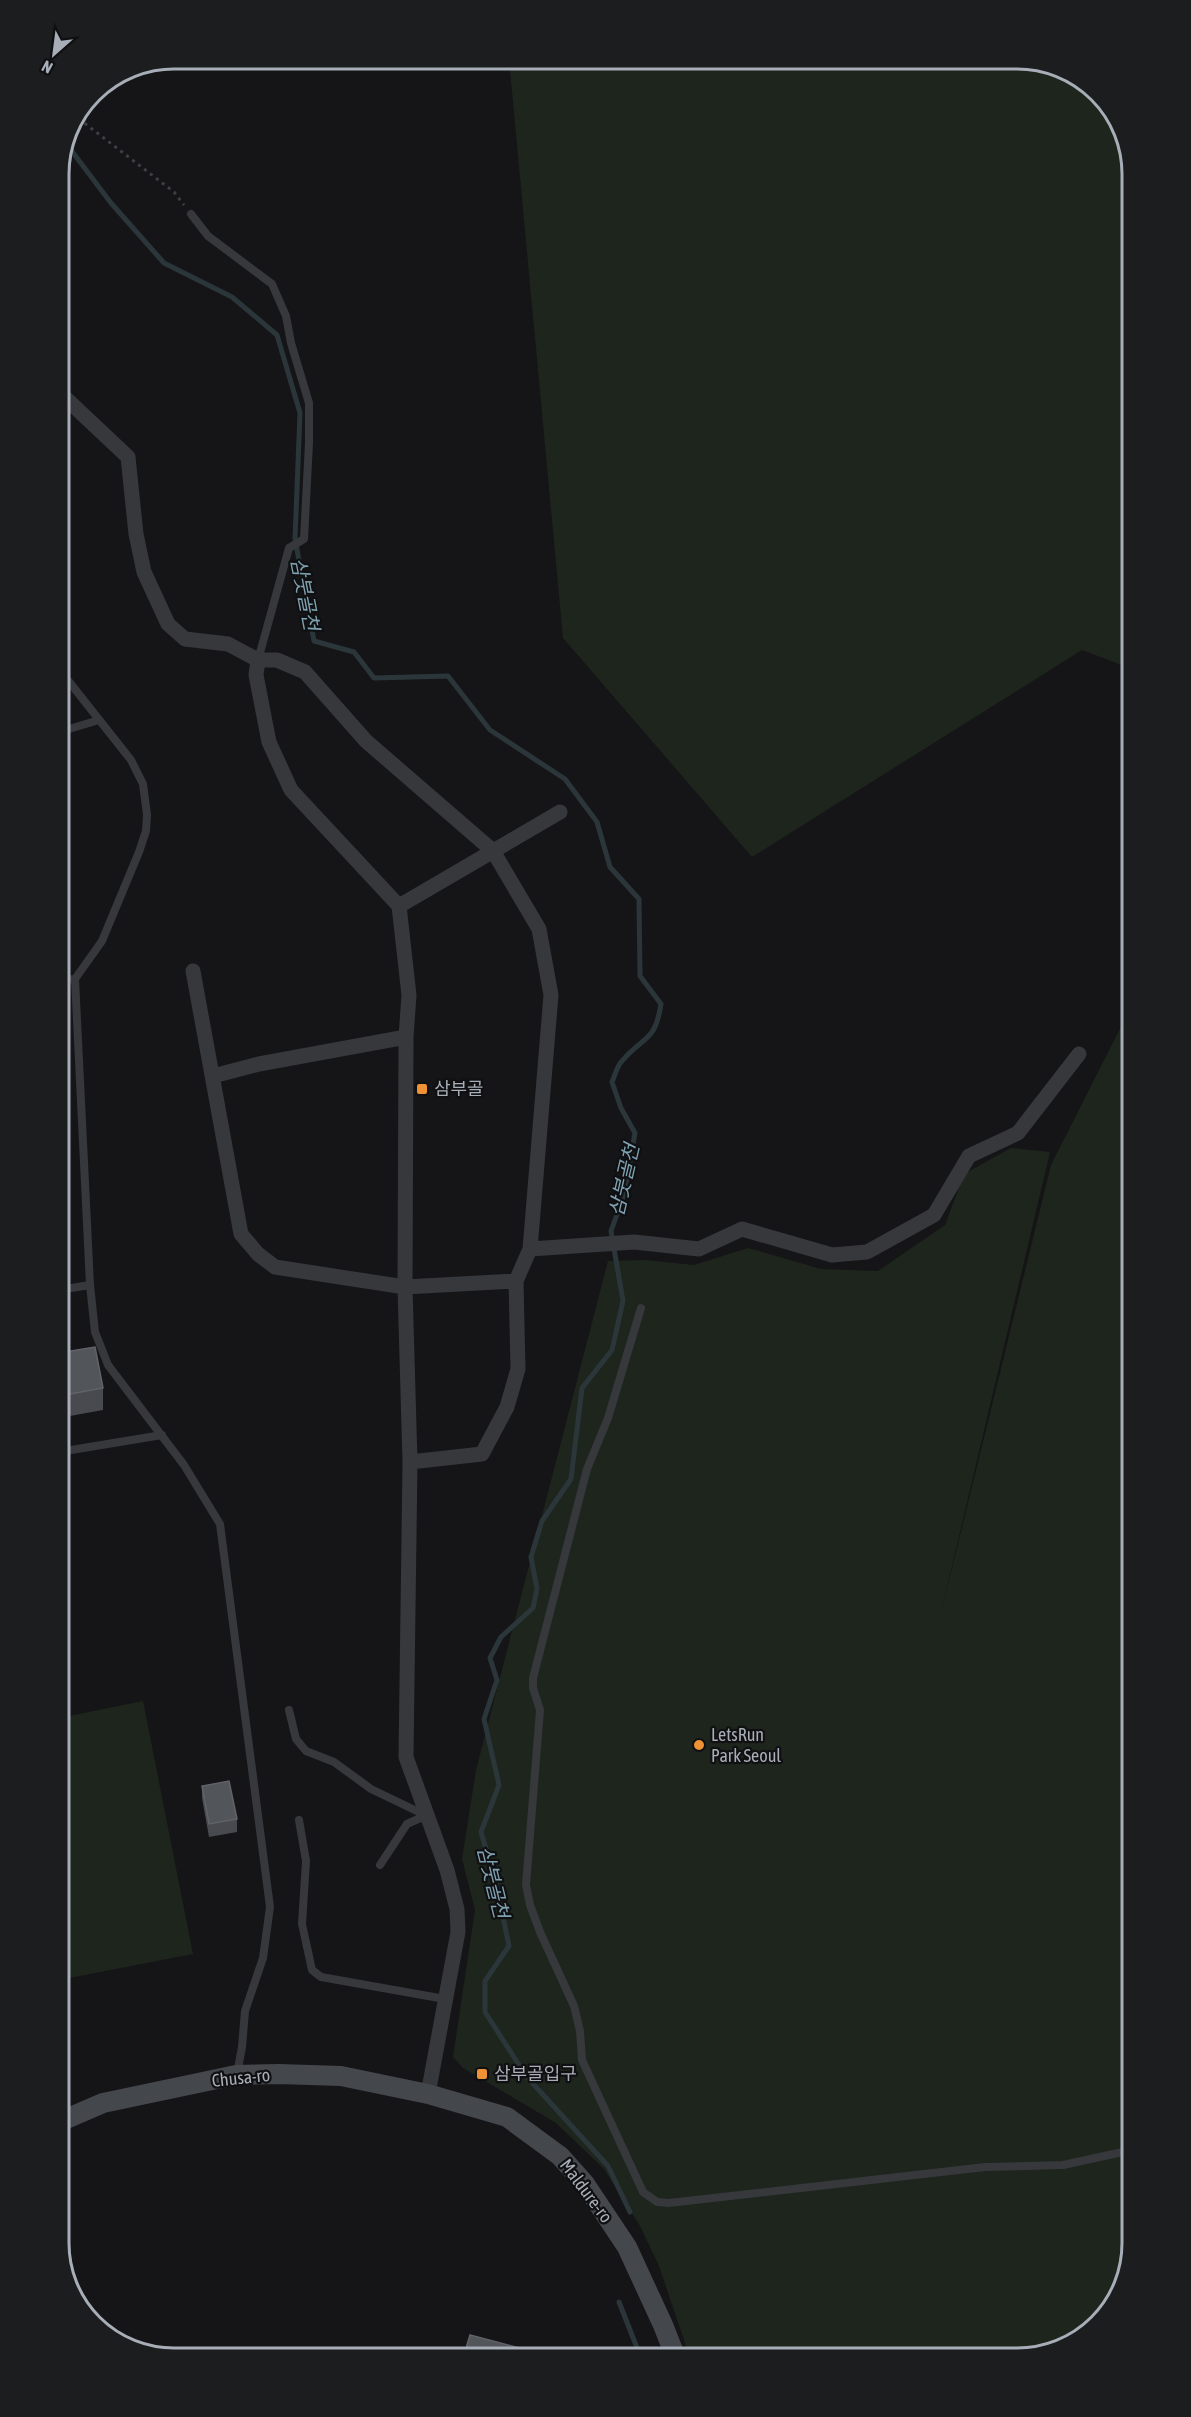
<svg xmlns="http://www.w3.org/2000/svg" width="1191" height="2417" font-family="'Asap Condensed','Noto Sans KR',sans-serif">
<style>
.green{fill:#1d251d}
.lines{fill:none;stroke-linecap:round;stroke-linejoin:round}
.stream{stroke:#2b363a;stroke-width:5}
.path{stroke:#3c3f43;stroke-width:3;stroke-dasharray:3 4.5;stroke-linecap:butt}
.lane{stroke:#36383c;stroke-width:8}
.street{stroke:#36383c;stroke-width:15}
.secondary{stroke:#44474c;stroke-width:20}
.wall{fill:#484a4f}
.building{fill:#52555a;stroke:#606369;stroke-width:1.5}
.poi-dot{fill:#ef9235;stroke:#101012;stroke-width:2}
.labels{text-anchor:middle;stroke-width:4.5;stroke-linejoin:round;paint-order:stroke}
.poi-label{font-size:18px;fill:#a7aeb7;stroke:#101012;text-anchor:start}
.street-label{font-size:18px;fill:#a7aeb7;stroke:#101012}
.water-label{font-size:20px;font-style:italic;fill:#7ea2b1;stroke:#101012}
.rim{fill:none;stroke:#a7aeb7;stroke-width:3}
</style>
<rect width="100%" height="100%" fill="#151517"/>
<path class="green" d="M 509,59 L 1025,59 L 1087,82 L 1124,130 L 1132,174 L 1132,669 L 1082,650 L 752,857 L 563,638 Z
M 1132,1005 L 1132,2243 L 1113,2307 L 1061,2350 L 1017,2358 L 690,2358 L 659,2266 L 640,2226 L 604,2169 L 556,2123 L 463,2068 L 453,2057 L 475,1910 L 462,1859 L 476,1770 L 608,1261 L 645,1260 L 694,1265 L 748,1248 L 821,1269 L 878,1271 L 945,1225 L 964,1174 L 1011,1148 L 1050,1152 L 939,1621 L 1051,1165 Z
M 143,1701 L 193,1954 L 59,1980 L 59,1718 Z"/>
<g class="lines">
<path class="stream" d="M 68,146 L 111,203 L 164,263 L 232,297 L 277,335 L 300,413 L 295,539 L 314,641 L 354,652 L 374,678 L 448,676 L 490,730 L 565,779 L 597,822 L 610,867 L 639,899 L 640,976 L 661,1004 C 655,1043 644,1035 622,1061 C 617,1066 615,1075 612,1082 L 621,1108 L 635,1133 L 624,1195 L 611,1231 L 623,1301 L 612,1350 L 582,1388 L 571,1479 L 542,1521 L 531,1557 L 537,1589 L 533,1608 L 501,1637 L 490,1658 L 497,1680 L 484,1719 L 499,1785 L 481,1832 L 496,1883 L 509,1946 L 485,1981 L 485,2012 L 526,2076 L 608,2166 L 630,2212
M 619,2302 L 641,2358"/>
<path class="path" d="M 81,117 L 83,122 L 174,192 L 184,205"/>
<path class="lane" d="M 191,214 L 208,236 L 272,284 L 286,316 L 291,343 L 309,403 L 309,443 L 304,539 L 289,548 L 258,660
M 59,669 L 131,760 L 143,784 L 147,815 L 146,831 L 139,852 L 102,941 L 75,979 L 90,1285 L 95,1332 L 108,1365 L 184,1465 L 220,1524 L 270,1907 L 263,1958 L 245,2011 L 242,2047 L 237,2074
M 59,732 L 99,720
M 59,980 L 75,979
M 59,1290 L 90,1285
M 641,1308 L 608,1418 L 587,1469 L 533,1678 L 533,1688 L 540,1710 L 526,1885 L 530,1905 L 540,1932 L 574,2006 L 580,2031 L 582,2060 L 643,2192 L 657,2202 L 669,2203 L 985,2167 L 1063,2165 L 1132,2150
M 59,1452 L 162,1435
M 289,1710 L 296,1739 L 306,1751 L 334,1762 L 371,1789 L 425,1815
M 299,1820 L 306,1861 L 302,1924 L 312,1970 L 321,1977 L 445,1999
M 380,1865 L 407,1824 L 427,1815"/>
<path class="street" d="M 59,392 L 128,457 L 136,534 L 144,572 L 168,624 L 185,639 L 228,644 L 258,660 L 277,660 L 305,672 L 366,741 L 493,851 L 539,929 L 551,995 L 530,1249 L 516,1281 L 518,1369 L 507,1407 L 482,1454 L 410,1462
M 258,660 L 256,675 L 269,742 L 291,790 L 399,906 L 409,995 L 406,1037 L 405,1287 L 410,1462 L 406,1757 L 447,1870 L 457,1909 L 458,1932 L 428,2094
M 399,906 L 560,812
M 193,971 L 241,1234 L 258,1254 L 275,1267 L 405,1287 L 516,1281
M 213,1076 L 259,1064 L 406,1037
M 530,1249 L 634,1242 L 699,1249 L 742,1229 L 832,1255 L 867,1252 L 934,1215 L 969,1156 L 1018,1133 L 1079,1054"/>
<path class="secondary" d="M 59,2122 L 103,2103 L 236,2075 L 279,2074 L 341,2076 L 428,2094 L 507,2117 L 560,2156 L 585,2184 L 627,2247 L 663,2325 L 676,2358"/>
</g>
<path class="wall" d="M 59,1037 L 67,1075 L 67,1100 L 59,1101 Z
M 59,1353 L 103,1388 L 103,1410 L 59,1418 Z
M 202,1786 L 237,1819 L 237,1832 L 209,1837 L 202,1798 Z
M 464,2355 L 557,2358 L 464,2358 Z"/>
<path class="building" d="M 59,1037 L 67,1075 L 59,1077 Z
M 95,1347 L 103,1388 L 59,1396 L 59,1353 Z
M 229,1781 L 237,1819 L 209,1824 L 202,1786 Z
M 470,2335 L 557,2358 L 478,2358 L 464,2355 Z"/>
<g class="poi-dot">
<rect x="416" y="1083" width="12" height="12" rx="3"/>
<circle cx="699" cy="1745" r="6"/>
<rect x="476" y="2068" width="12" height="12" rx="3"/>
</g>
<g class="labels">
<g class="poi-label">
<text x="434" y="1095">삼부골</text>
<text x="711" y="1741">LetsRun<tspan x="711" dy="21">Park Seoul</tspan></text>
<text x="494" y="2080">삼부골입구</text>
</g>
<g class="street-label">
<text transform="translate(241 2078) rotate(-6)" y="6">Chusa-ro</text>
<text transform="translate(586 2191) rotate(53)" y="6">Maldure-ro</text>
</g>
<g class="water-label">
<text transform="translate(305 594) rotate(79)" y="7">삼붓골천</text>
<text transform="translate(624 1180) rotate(-77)" y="7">삼붓골천</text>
<text transform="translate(493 1882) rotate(76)" y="7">삼붓골천</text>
</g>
</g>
<path d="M0 0H1191V2417H0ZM174 69H1017A105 105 0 0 1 1122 174V2243A105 105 0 0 1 1017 2348H174A105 105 0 0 1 69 2243V174A105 105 0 0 1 174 69Z" fill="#1c1d1f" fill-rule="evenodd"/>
<path class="rim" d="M174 69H1017A105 105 0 0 1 1122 174V2243A105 105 0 0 1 1017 2348H174A105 105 0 0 1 69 2243V174A105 105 0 0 1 174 69Z"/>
<g transform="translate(54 54) rotate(208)" stroke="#101012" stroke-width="4.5" paint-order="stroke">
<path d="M0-4.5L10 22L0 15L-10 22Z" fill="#a7aeb7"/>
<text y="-9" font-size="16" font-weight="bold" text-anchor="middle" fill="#a7aeb7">N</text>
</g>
</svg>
